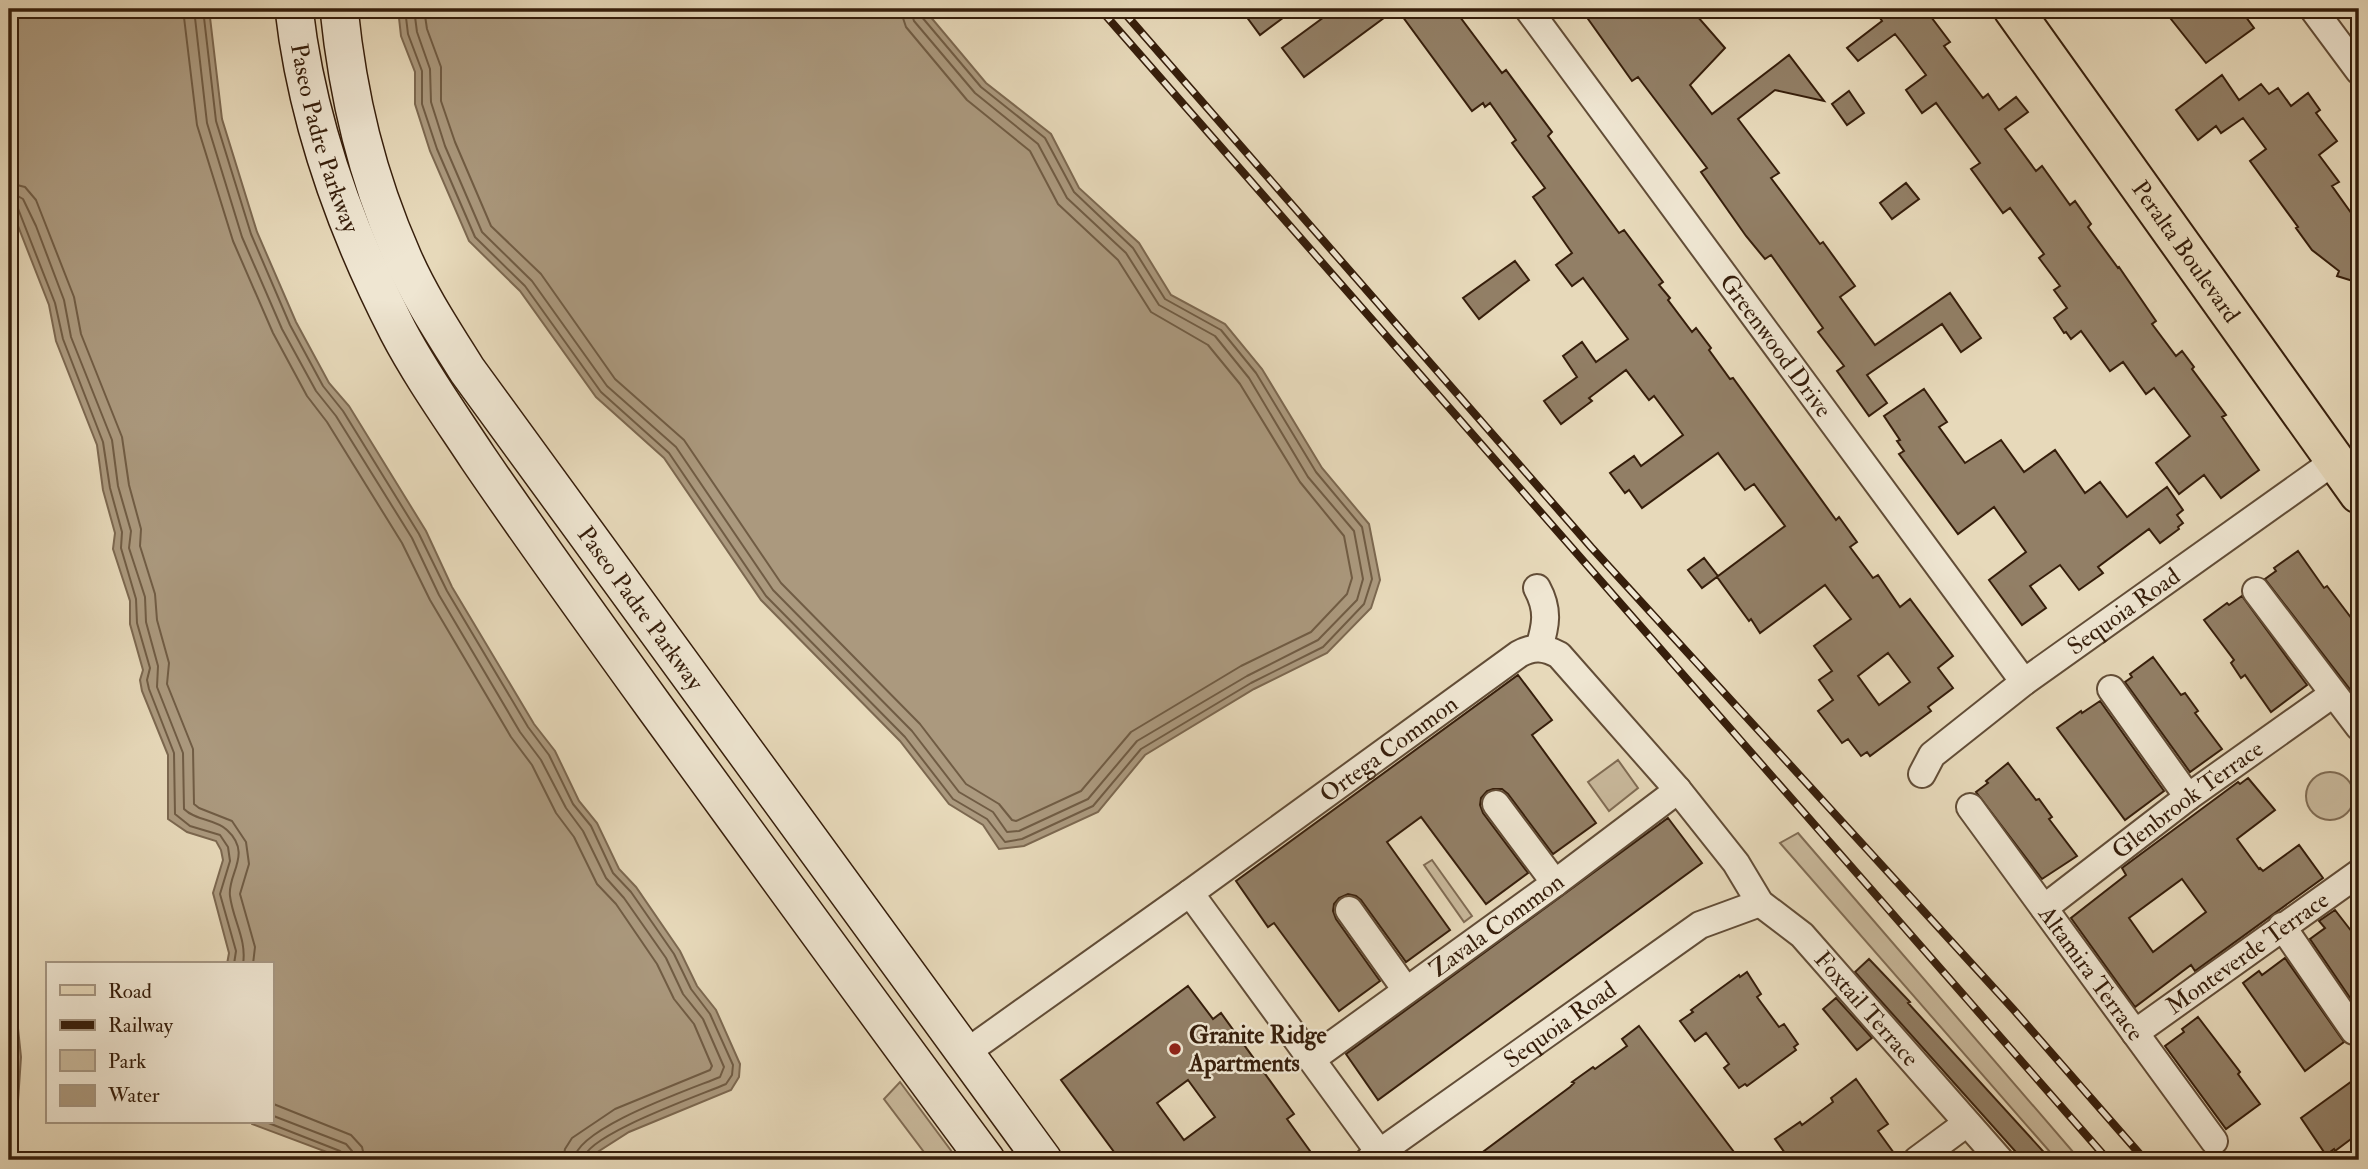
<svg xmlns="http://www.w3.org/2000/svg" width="2368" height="1169" font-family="'IM FELL Double Pica',serif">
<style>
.green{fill:#c9b99c;stroke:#806c54;stroke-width:2}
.water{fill:#ab997e;stroke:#7c6850;stroke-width:2}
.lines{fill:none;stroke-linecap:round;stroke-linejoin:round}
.shore{stroke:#705c44;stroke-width:2}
.building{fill:#927f66;stroke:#361e0b;stroke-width:2;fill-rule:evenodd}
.street-casing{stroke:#624d37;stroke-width:30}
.secondary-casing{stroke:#361e0b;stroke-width:40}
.primary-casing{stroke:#361e0b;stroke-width:42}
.street{stroke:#efe6d2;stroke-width:26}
.secondary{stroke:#efe6d2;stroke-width:37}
.primary{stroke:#e7d9ba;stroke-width:38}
.rail-casing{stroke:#361e0b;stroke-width:8}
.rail{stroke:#efe6d2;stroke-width:5;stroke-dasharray:16;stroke-linecap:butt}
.poi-dot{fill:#8f2418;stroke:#efe6d2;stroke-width:2.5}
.labels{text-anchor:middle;stroke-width:5;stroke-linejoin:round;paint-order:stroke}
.street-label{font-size:24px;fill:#361e0b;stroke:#efe6d2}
.poi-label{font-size:24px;font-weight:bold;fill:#361e0b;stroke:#efe6d2;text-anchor:start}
</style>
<rect width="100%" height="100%" fill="#e7d9ba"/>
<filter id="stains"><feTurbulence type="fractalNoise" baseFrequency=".00286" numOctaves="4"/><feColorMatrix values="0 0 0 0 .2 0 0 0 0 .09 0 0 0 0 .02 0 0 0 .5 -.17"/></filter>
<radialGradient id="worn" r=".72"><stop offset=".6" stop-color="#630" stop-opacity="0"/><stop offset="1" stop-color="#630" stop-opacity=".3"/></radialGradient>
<path class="green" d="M 1618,760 L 1638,788 L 1609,811 L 1588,782 Z
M2306 796a24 24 0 1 1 48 0a24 24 0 1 1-48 0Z
M 1798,833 L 2080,1160 L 2057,1160 L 1780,843 Z
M 1432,860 L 1472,916 L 1464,922 L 1424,865 Z
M 900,1082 L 958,1160 L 930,1160 L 884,1099 Z"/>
<path class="water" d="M 9,9 L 209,9 L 222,119 L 257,232 L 296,322 L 329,383 L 349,406 L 426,531 L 452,587 L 534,724 L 555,751 L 579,801 L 597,823 L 619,869 L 636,887 L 680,951 L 697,986 L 716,1010 L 740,1064 L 739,1077 L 731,1090 L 629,1132 L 585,1160 L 348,1160 L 252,1124 L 251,1122 L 271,1122 L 271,964 L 227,964 L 229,953 L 213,893 L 223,860 L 221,850 L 216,841 L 187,832 L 168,819 L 168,755 L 142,691 L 140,680 L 143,670 L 130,624 L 130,601 L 113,549 L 115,533 L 103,490 L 97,445 L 56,341 L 49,305 L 9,203 Z
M 398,9 L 924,9 L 986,83 L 1051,134 L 1079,188 L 1139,243 L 1171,295 L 1225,324 L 1262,369 L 1322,468 L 1369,524 L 1380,580 L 1371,608 L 1327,653 L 1254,689 L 1145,755 L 1098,812 L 1024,846 L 999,849 L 983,825 L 949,804 L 900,741 L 761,600 L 664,458 L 596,397 L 520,291 L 469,241 L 430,151 L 415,104 L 415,72 L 401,36 Z
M 9,942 L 21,1057 L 14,1160 L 9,1160 Z"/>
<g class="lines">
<path class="shore" d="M 183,9 L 197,125 L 233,241 L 273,333 L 307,396 L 327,422 L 402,543 L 430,600 L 511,737 L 532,765 L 556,813 L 574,837 L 597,884 L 616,904 L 657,964 L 674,999 L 694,1024 L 712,1066 L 710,1070 L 615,1109 L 572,1138 L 565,1149 L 563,1160
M 194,9 L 207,123 L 242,237 L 282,329 L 316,391 L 336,416 L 412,538 L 439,595 L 520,732 L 541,760 L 566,808 L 583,831 L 606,878 L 624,898 L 666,958 L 683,994 L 703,1019 L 724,1067 L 720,1077 C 691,1089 576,1128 574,1160
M 203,9 L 216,121 L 251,234 L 290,325 L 323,386 L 343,411 L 419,534 L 447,591 L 528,727 L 549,755 L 573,804 L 591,826 L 613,873 L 631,892 L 674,954 L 691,989 L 710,1014 L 733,1065 L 732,1075 L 726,1084 C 701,1095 585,1135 583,1160
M 405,9 L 408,34 L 422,71 L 422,104 L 437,149 L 475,237 L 525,286 L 601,392 L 669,453 L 766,596 L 905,737 L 953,799 L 987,819 L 1005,842 L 1022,839 L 1093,806 L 1141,749 L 1251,683 L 1323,647 L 1364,604 L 1372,579 L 1362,527 L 1316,472 L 1256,373 L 1221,330 L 1165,299 L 1133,248 L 1074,192 L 1045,138 L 981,87 L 921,16 L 919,9
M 414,9 L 417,32 L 430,69 L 431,102 L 445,146 L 482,232 L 532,281 L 607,386 L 676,447 L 773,590 L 912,731 L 959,792 L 993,812 L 1007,832 L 1019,831 L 1088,799 L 1137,741 L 1247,676 L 1318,640 L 1357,600 L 1363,579 L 1354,531 L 1308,477 L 1249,378 L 1215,336 L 1159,305 L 1126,253 L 1067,198 L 1038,144 L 975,93 L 914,21 L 910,9
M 424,9 L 427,29 L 441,67 L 441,101 L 455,142 L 491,226 L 541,274 L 615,379 L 684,440 L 781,583 L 920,724 L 966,784 L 999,804 L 1012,820 L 1016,821 L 1081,791 L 1131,732 L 1241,666 L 1311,632 L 1347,594 L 1352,578 L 1344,536 L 1300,482 L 1240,384 L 1208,345 L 1151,312 L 1118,260 L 1058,204 L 1030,151 L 967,100 L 906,27 L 900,9
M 9,183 L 25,187 L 36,200 L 74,297 L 81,334 L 122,437 L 129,485 L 141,529 L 140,546 L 155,594 L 157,620 L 169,663 L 167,684 L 193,749 L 194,804 L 199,808 L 232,821 L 246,842 L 249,864 L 240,894 L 255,947 L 253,964
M 9,194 L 16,195 L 23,199 L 36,226 L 64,300 L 71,337 L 112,440 L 118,486 L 131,531 L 129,548 L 145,597 L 146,622 L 158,666 L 157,687 L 183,753 L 184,809 C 196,821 216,819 227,830 C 253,854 227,874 230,896 C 233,920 247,940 243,964
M 9,203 L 17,206 L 55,303 L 63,339 L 103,442 L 110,488 L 122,532 L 121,548 L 136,599 L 137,623 L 150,668 L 147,680 L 149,689 L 174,753 L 175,814 L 190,826 L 220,835 L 228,847 L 230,861 L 220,894 L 236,951 L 234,964
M 9,1010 L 14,1057 L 9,1129
M 271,1103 L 351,1135 L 362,1147 L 365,1160
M 271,1115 L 346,1144 L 352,1151 L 354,1160
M 266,1122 L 340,1151 L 345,1155 L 345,1160"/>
</g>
<path class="building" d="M 1257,9 L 1295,9 L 1260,35 L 1246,16 Z
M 1335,9 L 1396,9 L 1304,77 L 1282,48 Z
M 1397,9 L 1454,9 L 1502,73 L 1506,70 L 1552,132 L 1548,136 L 1619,233 L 1624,230 L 1663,282 L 1659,285 L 1670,298 L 1668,300 L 1692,332 L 1696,328 L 1711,348 L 1709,350 L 1730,379 L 1733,378 L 1836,520 L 1839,517 L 1857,542 L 1850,547 L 1873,578 L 1878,575 L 1900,607 L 1910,599 L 1953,656 L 1938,668 L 1953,688 L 1928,707 L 1931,711 L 1870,756 L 1867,752 L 1861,756 L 1848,739 L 1842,743 L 1818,711 L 1833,700 L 1819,680 L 1832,671 L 1814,646 L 1851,619 L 1825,585 L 1760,633 L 1751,619 L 1749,621 L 1717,577 L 1702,588 L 1688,570 L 1704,558 L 1718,576 L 1785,526 L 1754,484 L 1745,490 L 1718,453 L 1642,508 L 1629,490 L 1625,493 L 1610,473 L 1634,456 L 1641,466 L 1683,435 L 1654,396 L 1649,400 L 1626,370 L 1589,398 L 1592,401 L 1561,424 L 1544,401 L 1577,377 L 1563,356 L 1582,342 L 1596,362 L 1628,339 L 1583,278 L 1572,286 L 1556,265 L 1572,253 L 1533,197 L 1545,188 L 1512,143 L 1516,140 L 1490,103 L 1485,107 L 1483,103 L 1472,111 ZM 1888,653 L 1910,682 L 1879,705 L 1858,676 Z
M 1581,9 L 1691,9 L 1725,48 L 1690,85 L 1712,114 L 1789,55 L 1824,101 L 1775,90 L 1738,119 L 1779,173 L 1771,178 L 1820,244 L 1823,242 L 1855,286 L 1840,297 L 1875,345 L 1950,293 L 1981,338 L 1961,352 L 1942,324 L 1867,375 L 1887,403 L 1869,416 L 1837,371 L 1844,366 L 1818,332 L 1823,328 L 1771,255 L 1765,259 L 1746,236 L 1701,172 L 1707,168 L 1638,77 L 1632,81 Z
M 1874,9 L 1925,9 L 1950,42 L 1944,46 L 1983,98 L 1988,94 L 1999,110 L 2016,97 L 2028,112 L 2005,129 L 2036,171 L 2042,166 L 2070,205 L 2075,201 L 2091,224 L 2088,227 L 2118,268 L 2119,267 L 2156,321 L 2152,324 L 2176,356 L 2182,351 L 2194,367 L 2192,369 L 2226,415 L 2222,417 L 2259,470 L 2221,498 L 2204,475 L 2179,494 L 2156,463 L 2190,436 L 2154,388 L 2146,394 L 2123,362 L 2110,371 L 2081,331 L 2071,339 L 2066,332 L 2064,333 L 2054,318 L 2067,308 L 2054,290 L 2060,286 L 2039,258 L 2044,254 L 2010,208 L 2003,213 L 1971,169 L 1980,163 L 1936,103 L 1922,113 L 1906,90 L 1926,75 L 1903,44 L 1895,34 L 1858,61 L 1847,48 L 1882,21 Z
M 2163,9 L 2240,9 L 2254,28 L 2206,63 Z
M 2222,75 L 2239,100 L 2261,84 L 2269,94 L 2278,88 L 2291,106 L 2308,93 L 2320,110 L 2316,113 L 2337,141 L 2319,155 L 2339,182 L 2332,186 L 2359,224 L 2359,283 L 2337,276 L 2339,271 L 2312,250 L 2296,228 L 2298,227 L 2250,161 L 2266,149 L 2243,118 L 2221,133 L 2216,126 L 2198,140 L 2176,110 Z
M 1849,91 L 1864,113 L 1847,125 L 1832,104 Z
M 1906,183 L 1919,199 L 1892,219 L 1880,203 Z
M 1515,261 L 1529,280 L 1479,319 L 1463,298 Z
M 1924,389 L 1947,422 L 1939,427 L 1965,463 L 2001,440 L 2024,472 L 2055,450 L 2085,493 L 2100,482 L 2127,517 L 2167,487 L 2183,510 L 2177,515 L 2183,523 L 2178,527 L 2179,529 L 2160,543 L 2149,529 L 2098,567 L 2103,573 L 2079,590 L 2060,565 L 2030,586 L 2046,608 L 2022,625 L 1989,580 L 2026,552 L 1994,507 L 1958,534 L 1899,454 L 1904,451 L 1897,441 L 1900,440 L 1884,416 Z
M 2298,551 L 2324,588 L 2327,586 L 2355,623 L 2352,625 L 2359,634 L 2359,701 L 2265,579 L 2276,571 L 2274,568 Z
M 2242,596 L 2307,685 L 2271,712 L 2245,675 L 2241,678 L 2231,663 L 2234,660 L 2204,620 L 2227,603 L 2229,605 Z
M 2153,657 L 2181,695 L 2185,693 L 2198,711 L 2195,713 L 2222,749 L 2190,772 L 2125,682 L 2132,677 L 2130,674 Z
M 1518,675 L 1552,720 L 1532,735 L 1596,823 L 1553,854 L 1508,794 L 1502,789 L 1493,789 L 1487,791 L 1481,798 L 1480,805 L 1483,813 L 1528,873 L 1486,904 L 1421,817 L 1387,842 L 1450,930 L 1406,962 L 1361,900 L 1356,896 L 1348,894 L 1339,898 L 1334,904 L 1333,911 L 1336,919 L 1380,981 L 1339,1011 L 1274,923 L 1268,927 L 1236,881 Z
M 2100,701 L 2164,791 L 2125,820 L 2057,728 L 2081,711 L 2082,713 Z
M 2008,763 L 2036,800 L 2039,799 L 2052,817 L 2049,819 L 2077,856 L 2042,879 L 1976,792 L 1988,783 L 1986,781 Z
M 2248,778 L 2275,810 L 2237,839 L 2259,869 L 2260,868 L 2263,871 L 2299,845 L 2323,878 L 2195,971 L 2191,965 L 2135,1007 L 2071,918 L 2126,875 L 2122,868 L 2238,782 L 2240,784 ZM 2182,879 L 2206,912 L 2153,952 L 2129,918 Z
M 1668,818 L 1702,863 L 1378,1100 L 1346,1054 Z
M 2335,910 L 2359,941 L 2359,1011 L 2310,939 L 2325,928 L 2319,921 Z
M 2285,958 L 2344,1042 L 2305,1071 L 2243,983 L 2259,971 L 2262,975 Z
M 1869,959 L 1910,1002 L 1908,1003 L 2051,1160 L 2023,1160 L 1855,972 Z
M 1747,972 L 1761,994 L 1757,997 L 1779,1027 L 1784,1024 L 1798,1044 L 1794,1047 L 1796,1050 L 1747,1086 L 1745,1084 L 1739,1088 L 1724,1068 L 1729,1064 L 1706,1033 L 1695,1041 L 1680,1021 L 1693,1012 L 1691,1010 L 1739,975 L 1740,977 Z
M 1188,986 L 1213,1019 L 1221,1013 L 1294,1114 L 1287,1119 L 1310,1151 L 1297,1160 L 1120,1160 L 1061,1080 ZM 1188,1080 L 1215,1117 L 1184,1140 L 1157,1103 Z
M 1836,998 L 1872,1038 L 1857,1050 L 1823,1009 Z
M 2198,1017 L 2240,1072 L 2238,1074 L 2260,1104 L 2226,1129 L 2165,1046 L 2184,1032 L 2182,1029 Z
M 1639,1026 L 1740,1160 L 1472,1160 L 1570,1087 L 1574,1083 L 1572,1082 L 1593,1067 L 1595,1069 L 1627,1046 L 1622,1039 Z
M 2359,1076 L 2359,1133 L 2335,1151 L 2334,1149 L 2326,1155 L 2301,1118 Z
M 1856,1079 L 1888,1124 L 1878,1131 L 1899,1160 L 1790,1160 L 1775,1139 L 1800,1122 L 1802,1125 L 1833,1102 L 1831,1098 Z"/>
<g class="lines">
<defs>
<g id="street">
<path id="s1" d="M 1528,9 L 2024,682"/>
<path d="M 2313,9 L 2359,71"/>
<path d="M 1537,588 C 1549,610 1546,625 1539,648"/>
<path d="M 2256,591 L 2359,727"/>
<path d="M 2111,689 L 2188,797"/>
<path id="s2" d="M 1922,774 L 1932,755 L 2024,682 L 2336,460"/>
<path d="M 1496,804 L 1555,883"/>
<path id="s3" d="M 1970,807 L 2214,1141"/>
<path d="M 1190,893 L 1379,1152"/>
<path id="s4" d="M 2044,908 L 2188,797 L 2333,694"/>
<path d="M 1349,910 L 1406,990"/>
<path d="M 2282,926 L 2354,1031"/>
<path id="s5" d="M 2135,1033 L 2359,873"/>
<path id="s6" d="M 964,1054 L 1190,893 L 1519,654 C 1533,646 1545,647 1559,655 L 1678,790 L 1736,863 L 1760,903 L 1802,935 L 2000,1160"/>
<path id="s7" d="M 1312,1059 L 1555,883 L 1678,790"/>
<path id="s8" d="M 1369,1160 L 1700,925 L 1760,903"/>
<path d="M 1917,1160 L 1967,1123"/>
</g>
<g id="secondary">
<path id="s9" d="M 294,9 C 307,123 346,230 398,331 C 421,375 451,417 478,458 C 536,543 596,626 656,709 C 766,860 875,1011 986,1160"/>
<path id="s10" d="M 339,9 C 348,97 367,177 403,258 C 420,297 444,333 467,370 L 1043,1160"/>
</g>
<g id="primary">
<path id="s11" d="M 2013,9 L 2359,494"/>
</g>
</defs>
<use href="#street" class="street-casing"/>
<use href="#secondary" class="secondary-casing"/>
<use href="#primary" class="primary-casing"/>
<use href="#street" class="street"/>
<use href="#secondary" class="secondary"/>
<use href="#primary" class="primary"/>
<defs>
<path id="rail" d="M 1100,9 L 2108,1160
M 1121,9 L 1591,547 L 2013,1009 L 2145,1160"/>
</defs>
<use href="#rail" class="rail-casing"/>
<use href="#rail" class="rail"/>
</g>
<circle class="poi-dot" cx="1175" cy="1049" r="7"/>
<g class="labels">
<g class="street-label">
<text dy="8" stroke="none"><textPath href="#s9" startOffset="133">Paseo Padre Parkway</textPath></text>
<text dy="8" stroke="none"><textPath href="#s11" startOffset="298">Peralta Boulevard</textPath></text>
<text dy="8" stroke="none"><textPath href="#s1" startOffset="418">Greenwood Drive</textPath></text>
<text dy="8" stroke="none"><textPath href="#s10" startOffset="682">Paseo Padre Parkway</textPath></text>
<text dy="8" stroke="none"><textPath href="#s2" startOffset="261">Sequoia Road</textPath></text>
<text dy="8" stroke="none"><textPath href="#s6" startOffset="523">Ortega Common</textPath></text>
<text dy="8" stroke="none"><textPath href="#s4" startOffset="180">Glenbrook Terrace</textPath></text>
<text dy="8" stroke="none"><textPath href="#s7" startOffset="228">Zavala Common</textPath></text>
<text dy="8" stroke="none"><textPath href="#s5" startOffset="138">Monteverde Terrace</textPath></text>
<text dy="8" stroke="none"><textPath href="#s3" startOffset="206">Altamira Terrace</textPath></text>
<text dy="8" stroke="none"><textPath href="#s6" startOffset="1197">Foxtail Terrace</textPath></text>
<text dy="8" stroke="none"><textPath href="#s8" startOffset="234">Sequoia Road</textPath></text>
</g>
<g class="poi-label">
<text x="1189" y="1043">Granite Ridge<tspan x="1189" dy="28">Apartments</tspan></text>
</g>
</g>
<rect width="2368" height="1169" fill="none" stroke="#e7d9ba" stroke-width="35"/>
<rect x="10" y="10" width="2347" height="1148" fill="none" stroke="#361e0b" stroke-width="3.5"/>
<rect x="18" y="18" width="2333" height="1134" fill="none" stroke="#361e0b" stroke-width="2"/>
<rect x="46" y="962" width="228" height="161" fill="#efe6d2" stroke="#a59682" stroke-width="2"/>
<rect x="60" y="985" width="35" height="10" fill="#e7d9ba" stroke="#a59682" stroke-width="2"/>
<text x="108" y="998" font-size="21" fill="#361e0b">Road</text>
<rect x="60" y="1020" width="35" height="10" fill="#361e0b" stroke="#a59682" stroke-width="2"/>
<text x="108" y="1032" font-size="21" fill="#361e0b">Railway</text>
<rect x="60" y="1050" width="35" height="21" fill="#c9b99c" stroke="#a59682" stroke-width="2"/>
<text x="108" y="1068" font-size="21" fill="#361e0b">Park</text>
<rect x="60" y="1085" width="35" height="21" fill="#ab997e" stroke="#a59682" stroke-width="2"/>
<text x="108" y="1102" font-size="21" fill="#361e0b">Water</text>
<rect width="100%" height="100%" filter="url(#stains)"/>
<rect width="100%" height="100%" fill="url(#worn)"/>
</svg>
